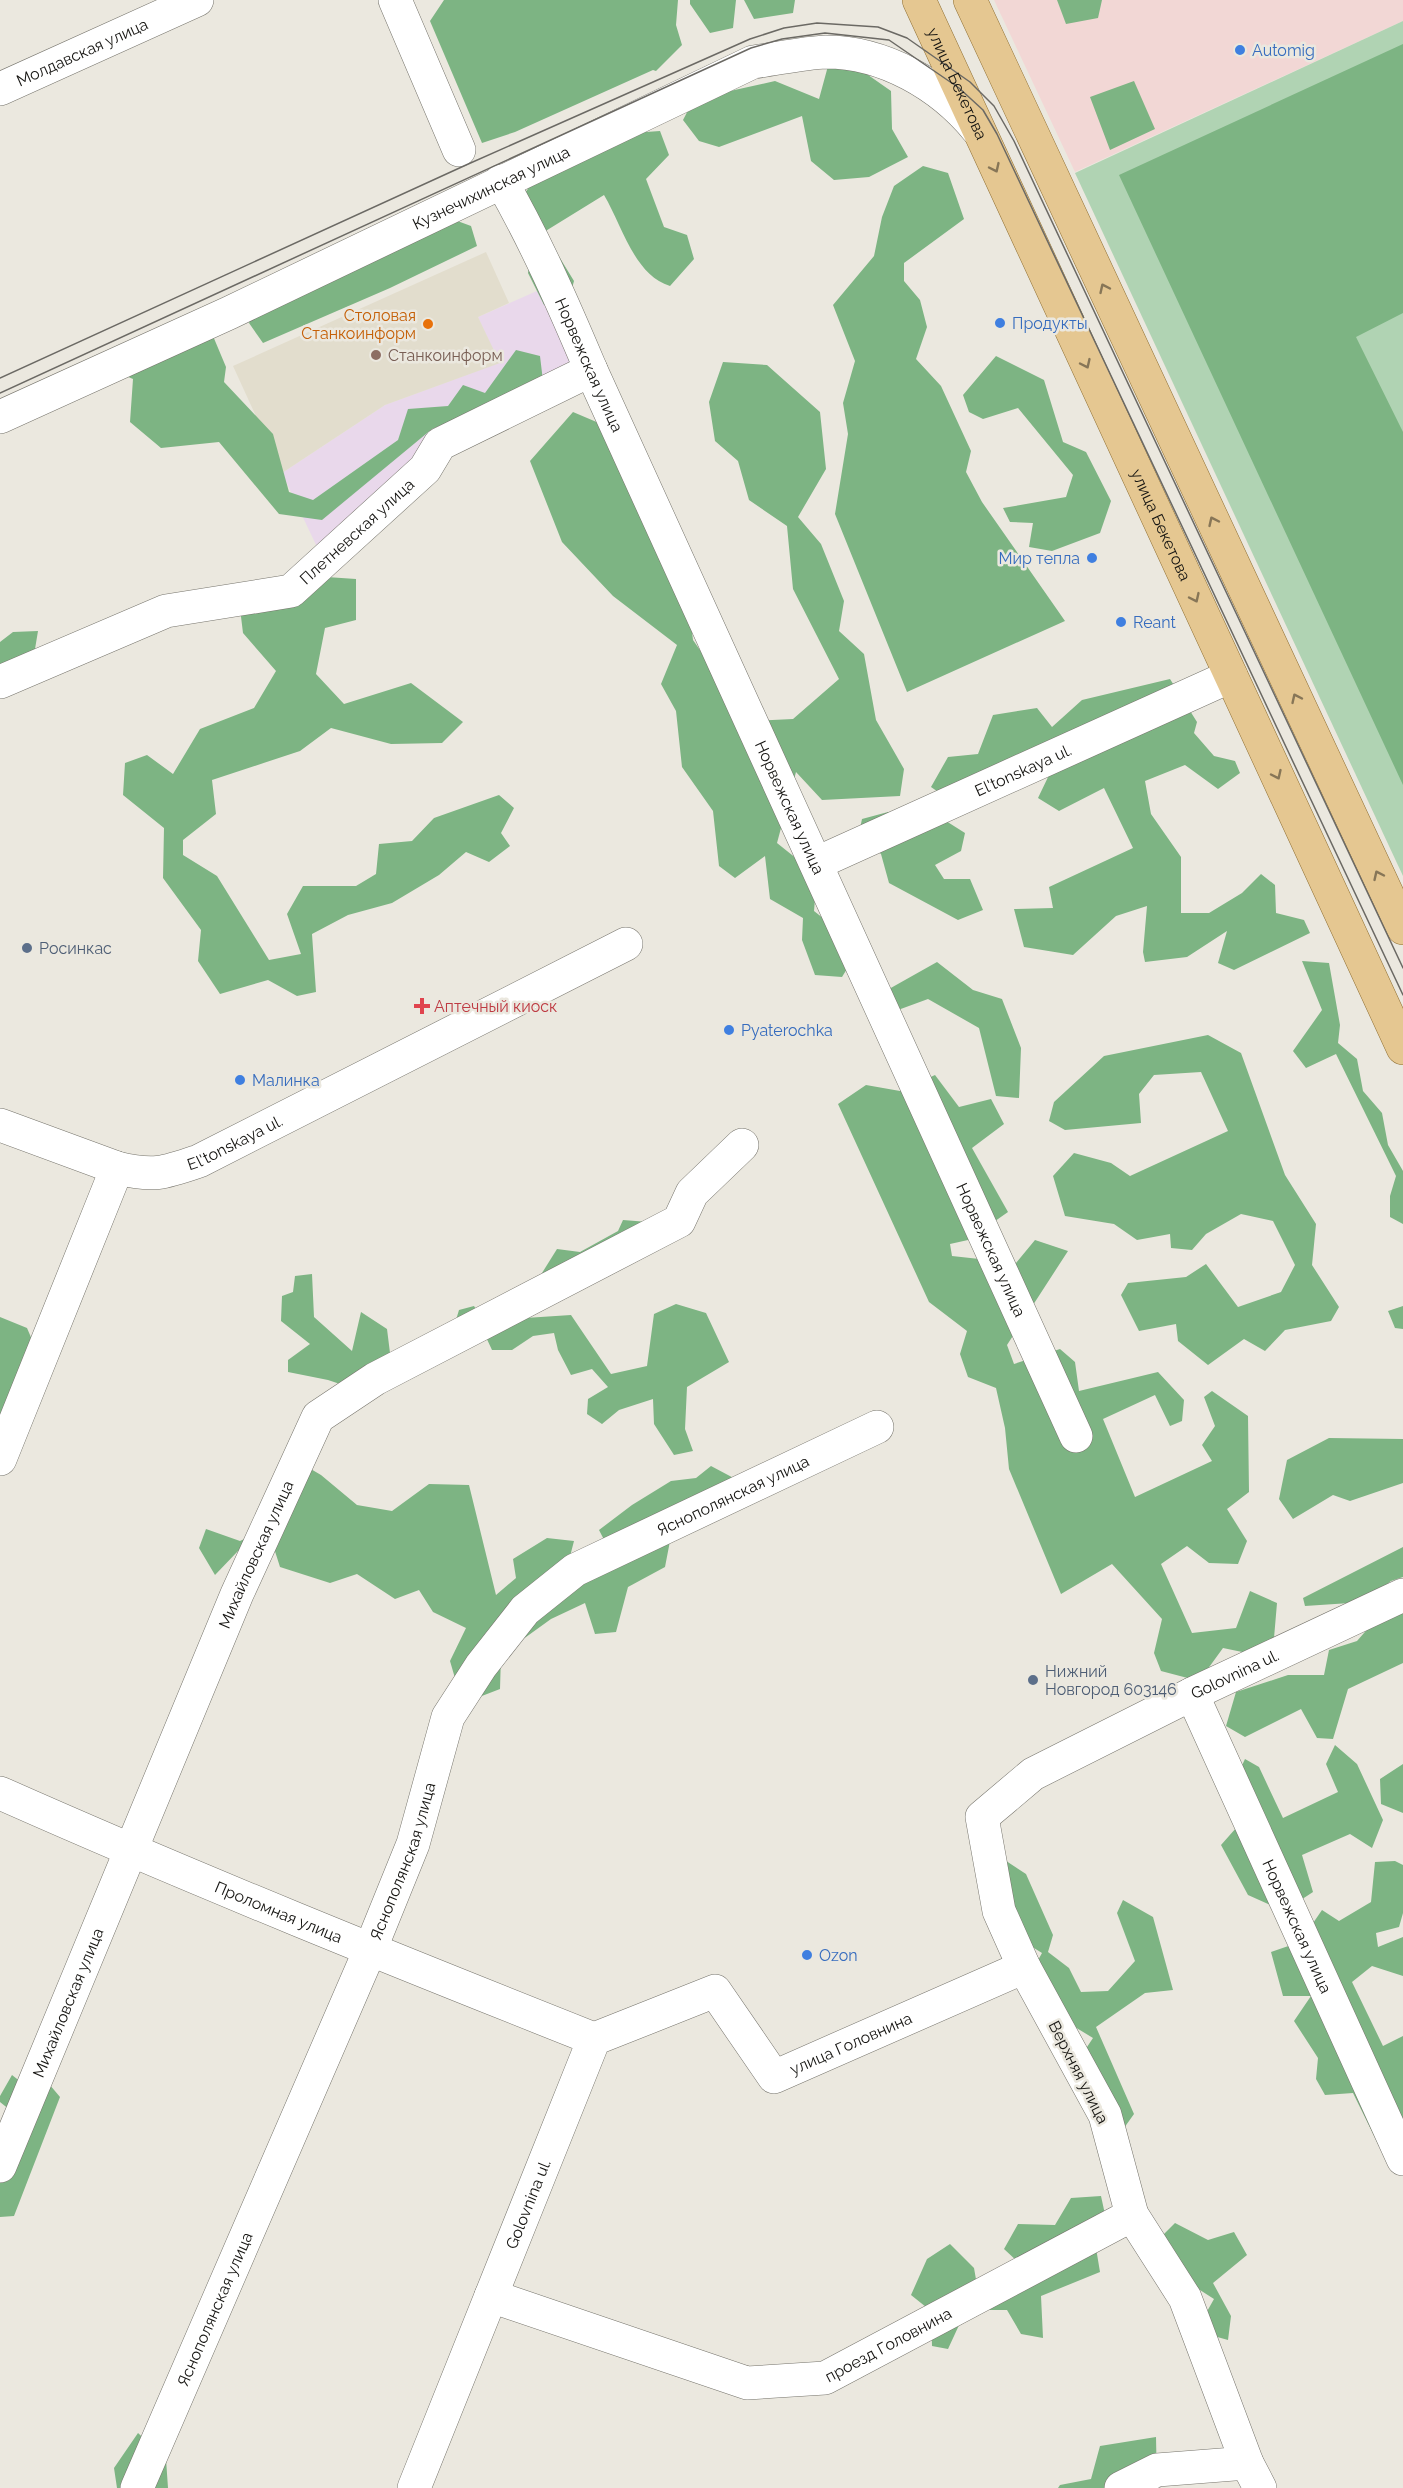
<svg xmlns="http://www.w3.org/2000/svg" width="1403" height="2488" font-family="Raleway,sans-serif">
<style>
.commercial{fill:#f2d7d5}
.industrial{fill:#e9d8eb}
.built{fill:#e2ddcd}
.green{fill:#b0d3b3}
.forest{fill:#7db483}
.lines{fill:none;stroke-linecap:round;stroke-linejoin:round}
.minor-casing{stroke:#76746c;stroke-width:34}
.major-casing{stroke:#907034;stroke-width:34}
.minor{stroke:#fff;stroke-width:33}
.major{stroke:#e5c791;stroke-width:33}
.tram{stroke:#6b6964;stroke-width:1.5}
.oneway{stroke:#877657}
.shop-dot{fill:#3f7fe0;stroke:#ebe8df;stroke-width:2}
.food-dot{fill:#e8710a;stroke:#ebe8df;stroke-width:2}
.education-dot{fill:#8d6e63;stroke:#ebe8df;stroke-width:2}
.service-dot{fill:#5c6f8a;stroke:#ebe8df;stroke-width:2}
.health-dot{fill:#e0444e;stroke:#ebe8df;stroke-width:2}
.labels{text-anchor:middle;stroke-width:5;stroke-linejoin:round;paint-order:stroke}
.shop-label{font-size:16px;fill:#366cbe;stroke:#ebe8df;text-anchor:start}
.street-label{font-size:16px;fill:#151411;stroke:#ebe8df}
.food-label{font-size:16px;fill:#c56008;stroke:#ebe8df;text-anchor:end}
.education-label{font-size:16px;fill:#785e54;stroke:#ebe8df;text-anchor:start}
.service-label{font-size:16px;fill:#4e5e75;stroke:#ebe8df;text-anchor:start}
.health-label{font-size:16px;fill:#be3a42;stroke:#ebe8df;text-anchor:start}
</style>
<rect width="100%" height="100%" fill="#ebe8df"/>
<path class="commercial" d="M 994,0 L 1403,0 L 1403,21 L 1075,172 Z"/>
<path class="industrial" d="M 546,287 L 572,364 L 317,547 L 282,473 L 385,405 L 499,363 L 478,317 Z"/>
<path class="built" d="M 486,252 L 509,303 L 478,317 L 500,363 L 385,405 L 282,473 L 233,366 Z"/>
<path class="green" d="M 1403,21 L 1403,876 L 1075,173 Z"/>
<path class="forest" d="M 444,0 L 678,0 L 676,25 L 682,45 L 656,71 L 653,70 L 515,132 L 482,143 L 430,21 Z
M 690,0 L 736,0 L 733,28 L 710,33 L 690,4 Z
M 744,0 L 795,0 L 793,13 L 754,19 Z
M 1057,0 L 1102,0 L 1098,18 L 1066,24 Z
M 1403,44 L 1403,313 L 1356,337 L 1403,432 L 1403,785 L 1119,175 Z
M 828,66 L 861,70 L 891,91 L 892,129 L 908,157 L 869,177 L 834,180 L 811,161 L 802,116 L 719,147 L 699,141 L 683,120 L 694,99 L 775,81 L 819,99 Z
M 1134,81 L 1155,129 L 1110,150 L 1090,97 Z
M 660,131 L 669,155 L 646,179 L 664,227 L 687,235 L 694,259 L 670,286 C 634,275 622,225 604,195 L 544,232 L 574,281 L 567,306 L 544,305 L 528,273 L 531,255 L 519,202 L 556,147 L 618,134 Z
M 923,166 L 948,173 L 964,219 L 904,263 L 904,281 L 920,300 L 927,327 L 916,359 L 941,386 L 971,451 L 966,472 L 982,502 L 1065,621 L 907,692 L 835,514 L 848,434 L 843,403 L 855,361 L 833,305 L 874,256 L 882,217 L 894,186 Z
M 452,219 L 471,226 L 477,246 L 390,288 L 263,343 L 249,323 L 256,306 Z
M 213,336 L 226,367 L 224,382 L 273,434 L 289,492 L 313,500 L 398,440 L 408,409 L 448,406 L 463,385 L 485,393 L 516,350 L 540,356 L 545,398 L 492,404 L 432,429 L 322,520 L 279,514 L 219,442 L 161,448 L 130,422 L 133,379 L 119,373 Z
M 996,356 L 1044,380 L 1063,442 L 1086,452 L 1111,501 L 1100,533 L 1052,551 L 1029,547 L 1033,523 L 1010,522 L 1003,508 L 1066,497 L 1073,475 L 1018,408 L 983,419 L 969,412 L 963,395 Z
M 723,362 L 767,365 L 820,412 L 826,469 L 798,517 L 821,544 L 844,601 L 839,631 L 864,654 L 876,720 L 904,769 L 900,796 L 822,800 L 796,772 L 777,843 L 817,875 L 814,911 L 843,934 L 853,959 L 842,977 L 815,975 L 802,940 L 803,918 L 770,899 L 765,856 L 735,878 L 719,866 L 713,811 L 682,767 L 676,711 L 661,684 L 677,645 L 613,596 L 562,542 L 530,461 L 573,412 L 613,429 L 687,592 L 693,640 L 749,721 L 793,719 L 839,679 L 793,589 L 787,526 L 749,500 L 738,461 L 715,441 L 709,402 Z
M 312,576 L 356,579 L 356,620 L 325,628 L 316,674 L 344,704 L 411,683 L 463,722 L 442,743 L 391,744 L 331,728 L 300,751 L 212,780 L 216,814 L 183,840 L 183,855 L 217,876 L 269,960 L 301,954 L 287,914 L 303,886 L 356,886 L 376,874 L 379,844 L 412,841 L 434,818 L 499,795 L 514,808 L 501,833 L 510,846 L 489,862 L 466,852 L 439,875 L 392,903 L 348,915 L 312,934 L 316,992 L 297,996 L 268,980 L 220,994 L 198,961 L 201,930 L 163,878 L 164,828 L 123,795 L 125,763 L 147,755 L 173,774 L 200,729 L 254,708 L 276,671 L 243,633 L 237,584 Z
M 38,631 L 33,661 L 0,668 L 0,642 L 13,632 Z
M 1170,679 L 1197,722 L 1194,733 L 1214,756 L 1235,761 L 1240,773 L 1218,789 L 1185,765 L 1145,781 L 1151,814 L 1181,857 L 1181,913 L 1209,913 L 1242,893 L 1261,874 L 1275,885 L 1276,913 L 1304,920 L 1310,933 L 1234,970 L 1218,963 L 1227,931 L 1187,957 L 1145,962 L 1143,952 L 1147,906 L 1116,916 L 1073,955 L 1024,947 L 1014,909 L 1053,908 L 1049,887 L 1133,848 L 1104,788 L 1059,811 L 1038,798 L 1050,773 L 957,805 L 931,787 L 948,757 L 978,754 L 993,715 L 1037,708 L 1052,727 L 1082,700 Z
M 888,812 L 920,833 L 946,821 L 965,833 L 961,851 L 935,865 L 944,879 L 970,879 L 983,910 L 958,920 L 889,883 L 881,854 L 858,838 L 862,819 Z
M 1302,961 L 1329,963 L 1340,1025 L 1338,1043 L 1357,1059 L 1363,1091 L 1382,1113 L 1388,1145 L 1403,1171 L 1403,1224 L 1390,1217 L 1390,1196 L 1396,1176 L 1336,1054 L 1306,1068 L 1293,1051 L 1322,1010 Z
M 937,962 L 973,990 L 1002,999 L 1021,1048 L 1019,1098 L 996,1096 L 979,1028 L 928,999 L 898,1010 L 889,989 Z
M 1208,1035 L 1241,1053 L 1285,1175 L 1316,1224 L 1312,1265 L 1339,1307 L 1331,1321 L 1285,1330 L 1265,1351 L 1244,1339 L 1208,1365 L 1178,1341 L 1176,1324 L 1139,1331 L 1121,1295 L 1128,1283 L 1186,1277 L 1206,1264 L 1238,1307 L 1281,1292 L 1295,1265 L 1273,1221 L 1241,1214 L 1206,1234 L 1192,1250 L 1171,1248 L 1170,1234 L 1137,1240 L 1114,1224 L 1065,1216 L 1053,1176 L 1074,1153 L 1111,1163 L 1130,1176 L 1228,1131 L 1201,1072 L 1154,1075 L 1139,1094 L 1141,1123 L 1065,1130 L 1049,1121 L 1054,1102 L 1104,1056 Z
M 935,1075 L 959,1107 L 991,1099 L 1004,1124 L 972,1148 L 1008,1212 L 968,1240 L 950,1244 L 952,1256 L 1016,1263 L 1035,1240 L 1068,1251 L 1007,1345 L 1014,1364 L 1060,1349 L 1075,1362 L 1079,1391 L 1158,1372 L 1184,1400 L 1182,1421 L 1170,1426 L 1155,1395 L 1103,1419 L 1135,1497 L 1212,1461 L 1202,1445 L 1215,1426 L 1204,1397 L 1212,1391 L 1248,1416 L 1249,1492 L 1227,1509 L 1247,1541 L 1238,1564 L 1209,1563 L 1187,1546 L 1161,1564 L 1192,1633 L 1236,1628 L 1250,1591 L 1277,1603 L 1274,1638 L 1247,1653 L 1223,1648 L 1199,1681 L 1161,1671 L 1154,1653 L 1162,1619 L 1112,1564 L 1061,1594 L 1009,1469 L 1005,1428 L 996,1388 L 968,1377 L 960,1354 L 967,1331 L 929,1302 L 838,1104 L 866,1085 L 900,1091 Z
M 623,1220 L 648,1222 L 548,1298 L 542,1273 L 557,1249 L 580,1252 L 618,1231 Z
M 312,1274 L 314,1317 L 352,1351 L 361,1312 L 387,1329 L 391,1361 L 352,1388 L 328,1380 L 288,1372 L 288,1360 L 310,1344 L 281,1321 L 282,1296 L 293,1292 L 295,1276 Z
M 676,1304 L 706,1313 L 729,1362 L 687,1387 L 685,1429 L 693,1451 L 674,1455 L 654,1424 L 653,1399 L 619,1410 L 602,1424 L 587,1414 L 588,1399 L 608,1387 L 592,1369 L 571,1375 L 558,1350 L 554,1333 L 533,1336 L 512,1350 L 492,1350 L 485,1335 L 452,1333 L 459,1310 L 474,1306 L 489,1330 L 510,1319 L 571,1315 L 611,1374 L 647,1366 L 654,1314 Z
M 1403,1306 L 1403,1329 L 1395,1328 L 1388,1311 Z
M 0,1317 L 27,1328 L 36,1349 L 0,1422 Z
M 1329,1438 L 1403,1439 L 1403,1483 L 1350,1501 L 1333,1495 L 1293,1519 L 1279,1499 L 1287,1460 Z
M 292,1458 L 321,1475 L 357,1505 L 392,1511 L 429,1484 L 469,1485 L 496,1595 L 516,1578 L 513,1559 L 547,1538 L 574,1541 L 567,1568 L 613,1557 L 599,1530 L 632,1505 L 671,1481 L 696,1478 L 711,1466 L 743,1483 L 675,1515 L 665,1567 L 628,1587 L 616,1632 L 595,1634 L 585,1603 L 551,1619 L 501,1655 L 500,1689 L 474,1699 L 457,1685 L 450,1661 L 466,1628 L 433,1612 L 419,1590 L 395,1599 L 357,1574 L 330,1583 L 280,1567 L 273,1545 L 238,1551 L 215,1575 L 199,1548 L 206,1529 L 240,1541 L 278,1523 Z
M 1403,1547 L 1403,1577 L 1391,1581 L 1365,1602 L 1305,1606 L 1303,1598 Z
M 1385,1609 L 1403,1611 L 1403,1663 L 1348,1689 L 1333,1739 L 1317,1738 L 1301,1709 L 1245,1737 L 1226,1726 L 1236,1692 L 1288,1675 L 1324,1675 L 1329,1650 L 1357,1641 Z
M 1335,1745 L 1357,1764 L 1383,1820 L 1372,1848 L 1350,1834 L 1302,1855 L 1313,1892 L 1284,1911 L 1248,1895 L 1221,1845 L 1252,1810 L 1237,1776 L 1245,1759 L 1259,1767 L 1283,1818 L 1338,1792 L 1326,1764 Z
M 1403,1764 L 1403,1813 L 1381,1804 L 1380,1779 Z
M 997,1855 L 1026,1874 L 1053,1935 L 1048,1952 L 1069,1968 L 1081,1992 L 1108,1991 L 1135,1961 L 1117,1913 L 1123,1900 L 1153,1917 L 1173,1990 L 1145,1993 L 1096,2027 L 1134,2114 L 1124,2128 L 1075,2065 L 1093,2038 L 1047,2010 L 1032,1971 L 1042,1953 L 1013,1935 Z
M 1395,1861 L 1403,1865 L 1403,1913 L 1399,1927 L 1376,1933 L 1378,1947 L 1403,1937 L 1403,1976 L 1372,1966 L 1352,1982 L 1383,2046 L 1403,2036 L 1403,2151 L 1379,2146 L 1353,2093 L 1325,2095 L 1316,2079 L 1318,2058 L 1294,2021 L 1311,1996 L 1283,1996 L 1271,1952 L 1300,1942 L 1322,1910 L 1339,1921 L 1371,1902 L 1375,1862 Z
M 12,2075 L 26,2086 L 44,2078 L 60,2097 L 14,2216 L 0,2217 L 0,2181 L 15,2114 L 0,2102 L 0,2096 Z
M 1101,2196 L 1106,2219 L 1095,2242 L 1100,2272 L 1041,2296 L 1043,2338 L 1021,2334 L 1007,2310 L 966,2310 L 948,2349 L 932,2346 L 931,2311 L 911,2295 L 927,2259 L 950,2244 L 974,2268 L 980,2302 L 1033,2276 L 1004,2249 L 1018,2224 L 1055,2225 L 1071,2198 Z
M 1175,2223 L 1208,2240 L 1234,2232 L 1247,2255 L 1213,2283 L 1231,2316 L 1228,2340 L 1196,2331 L 1214,2299 L 1164,2267 L 1156,2242 Z
M 138,2433 L 166,2459 L 168,2488 L 117,2488 L 114,2468 Z
M 1156,2437 L 1157,2486 L 1149,2488 L 1058,2488 L 1060,2485 L 1091,2479 L 1100,2446 Z"/>
<g class="lines">
<defs>
<g id="minor">
<path d="M 395,0 L 459,150"/>
<path id="s1" d="M 0,89 L 197,0"/>
<path id="s2" d="M 501,181 C 536,242 564,306 591,370 L 1076,1436"/>
<path id="s3" d="M 0,417 L 229,313 L 753,62 C 777,59 802,53 826,52 C 884,52 941,85 977,129"/>
<path id="s4" d="M 0,682 L 166,611 L 291,591 L 425,469 L 440,444 L 591,370"/>
<path id="s5" d="M 817,863 L 1231,676"/>
<path id="s6" d="M 0,1125 L 117,1168 C 154,1177 164,1173 199,1161 L 626,944"/>
<path d="M 0,1459 L 117,1168"/>
<path id="s7" d="M 1192,1694 L 1403,2159"/>
<path id="s8" d="M 0,1793 C 196,1880 395,1960 594,2039"/>
<path id="s9" d="M 0,2166 L 237,1594 L 318,1417 L 375,1379 L 679,1221 L 692,1193 L 742,1145"/>
<path id="s10" d="M 491,2296 L 747,2383 L 825,2378 L 1132,2215"/>
<path id="s11" d="M 137,2488 L 370,1950 L 413,1844 L 448,1717 L 481,1666 L 525,1610 L 575,1570 L 877,1427"/>
<path id="s12" d="M 414,2488 L 594,2039 L 715,1991 L 774,2077 L 1024,1967"/>
<path d="M 1121,2488 L 1157,2470 L 1247,2463"/>
<path id="s13" d="M 1260,2488 L 1247,2463 L 1185,2298 L 1132,2215 L 1105,2115 L 1024,1967 L 999,1911 L 982,1817 L 1033,1774 L 1192,1694 L 1403,1595"/>
</g>
<g id="major">
<path id="s14" d="M 919,0 L 1403,1048"/>
<path d="M 970,0 L 1403,928"/>
</g>
</defs>
<use href="#minor" class="minor-casing"/>
<use href="#major" class="major-casing"/>
<use href="#minor" class="minor"/>
<use href="#major" class="major"/>
<path class="tram" d="M 0,378 L 466,165 L 750,39 L 784,28 L 817,23 L 878,27 L 907,38 L 970,82 L 994,106 L 1014,141 L 1403,968
M 0,393 L 751,48 L 782,39 L 825,33 L 889,40 L 959,88 L 983,110 L 997,134 L 1403,995"/>
</g>
<defs><path id="oneway-chevron" d="M-2-3.5L2.5 0L-2 3.5" fill="none" stroke-width="1.6" stroke-linecap="round" stroke-linejoin="round" transform="scale(1.5)"/></defs>
<g class="oneway">
<use href="#oneway-chevron" transform="translate(995 168) rotate(65)"/>
<use href="#oneway-chevron" transform="translate(1104 288) rotate(-115)"/>
<use href="#oneway-chevron" transform="translate(1086 364) rotate(65)"/>
<use href="#oneway-chevron" transform="translate(1213 521) rotate(-115)"/>
<use href="#oneway-chevron" transform="translate(1195 598) rotate(65)"/>
<use href="#oneway-chevron" transform="translate(1296 698) rotate(-115)"/>
<use href="#oneway-chevron" transform="translate(1277 775) rotate(65)"/>
<use href="#oneway-chevron" transform="translate(1378 875) rotate(-115)"/>
</g>
<g class="shop-dot">
<circle cx="1240" cy="50" r="6"/>
<circle cx="1000" cy="323" r="6"/>
<circle cx="1092" cy="558" r="6"/>
<circle cx="1121" cy="622" r="6"/>
<circle cx="729" cy="1030" r="6"/>
<circle cx="240" cy="1080" r="6"/>
<circle cx="807" cy="1955" r="6"/>
</g>
<circle class="food-dot" cx="428" cy="324" r="6"/>
<circle class="education-dot" cx="376" cy="355" r="6"/>
<g class="service-dot">
<circle cx="27" cy="948" r="6"/>
<circle cx="1033" cy="1680" r="6"/>
</g>
<path class="health-dot" d="M419 997h6v6h6v6h-6v6h-6v-6h-6v-6h6z"/>
<g class="labels">
<g class="shop-label">
<text x="1252" y="56">Automig</text>
<text x="1012" y="329">Продукты</text>
<text x="1080" y="564" text-anchor="end">Мир тепла</text>
<text x="1133" y="628">Reant</text>
<text x="741" y="1036">Pyaterochka</text>
<text x="252" y="1086">Малинка</text>
<text x="819" y="1961">Ozon</text>
</g>
<g class="street-label">
<text dy="6" stroke="none"><textPath href="#s1" startOffset="90">Молдавская улица</textPath></text>
<text dy="6" stroke="none"><textPath href="#s14" startOffset="92">улица Бекетова</textPath></text>
<text dy="6" stroke="none"><textPath href="#s3" startOffset="542">Кузнечихинская улица</textPath></text>
<text dy="6" stroke="none"><textPath href="#s2" startOffset="204">Норвежская улица</textPath></text>
<text dy="6" stroke="none"><textPath href="#s14" startOffset="578">улица Бекетова</textPath></text>
<text dy="6" stroke="none"><textPath href="#s4" startOffset="396">Плетневская улица</textPath></text>
<text dy="6" stroke="none"><textPath href="#s5" startOffset="226">El'tonskaya ul.</textPath></text>
<text dy="6" stroke="none"><textPath href="#s2" startOffset="690">Норвежская улица</textPath></text>
<text dy="6" stroke="none"><textPath href="#s6" startOffset="249">El'tonskaya ul.</textPath></text>
<text dy="6" stroke="none"><textPath href="#s2" startOffset="1176">Норвежская улица</textPath></text>
<text dy="6" stroke="none"><textPath href="#s11" startOffset="1203">Яснополянская улица</textPath></text>
<text dy="6" stroke="none"><textPath href="#s9" startOffset="663">Михайловская улица</textPath></text>
<text dy="6" stroke="none"><textPath href="#s13" startOffset="1024">Golovnina ul.</textPath></text>
<text dy="6" stroke="none"><textPath href="#s11" startOffset="681">Яснополянская улица</textPath></text>
<text dy="6" stroke="none"><textPath href="#s8" startOffset="303">Проломная улица</textPath></text>
<text dy="6" stroke="none"><textPath href="#s7" startOffset="255">Норвежская улица</textPath></text>
<text dy="6" stroke="none"><textPath href="#s9" startOffset="177">Михайловская улица</textPath></text>
<text dy="6" stroke="none"><textPath href="#s12" startOffset="802">улица Головнина</textPath></text>
<text transform="translate(1079 2072) rotate(63)" y="6">Верхняя улица</text>
<text dy="6" stroke="none"><textPath href="#s12" startOffset="306">Golovnina ul.</textPath></text>
<text dy="6" stroke="none"><textPath href="#s11" startOffset="195">Яснополянская улица</textPath></text>
<text dy="6" stroke="none"><textPath href="#s10" startOffset="420">проезд Головнина</textPath></text>
</g>
<g class="food-label">
<text x="416" y="321">Столовая<tspan x="416" dy="18">Станкоинформ</tspan></text>
</g>
<g class="education-label">
<text x="388" y="361">Станкоинформ</text>
</g>
<g class="service-label">
<text x="39" y="954">Росинкас</text>
<text x="1045" y="1677">Нижний<tspan x="1045" dy="18">Новгород 603146</tspan></text>
</g>
<g class="health-label">
<text x="434" y="1012">Аптечный киоск</text>
</g>
</g>
</svg>
